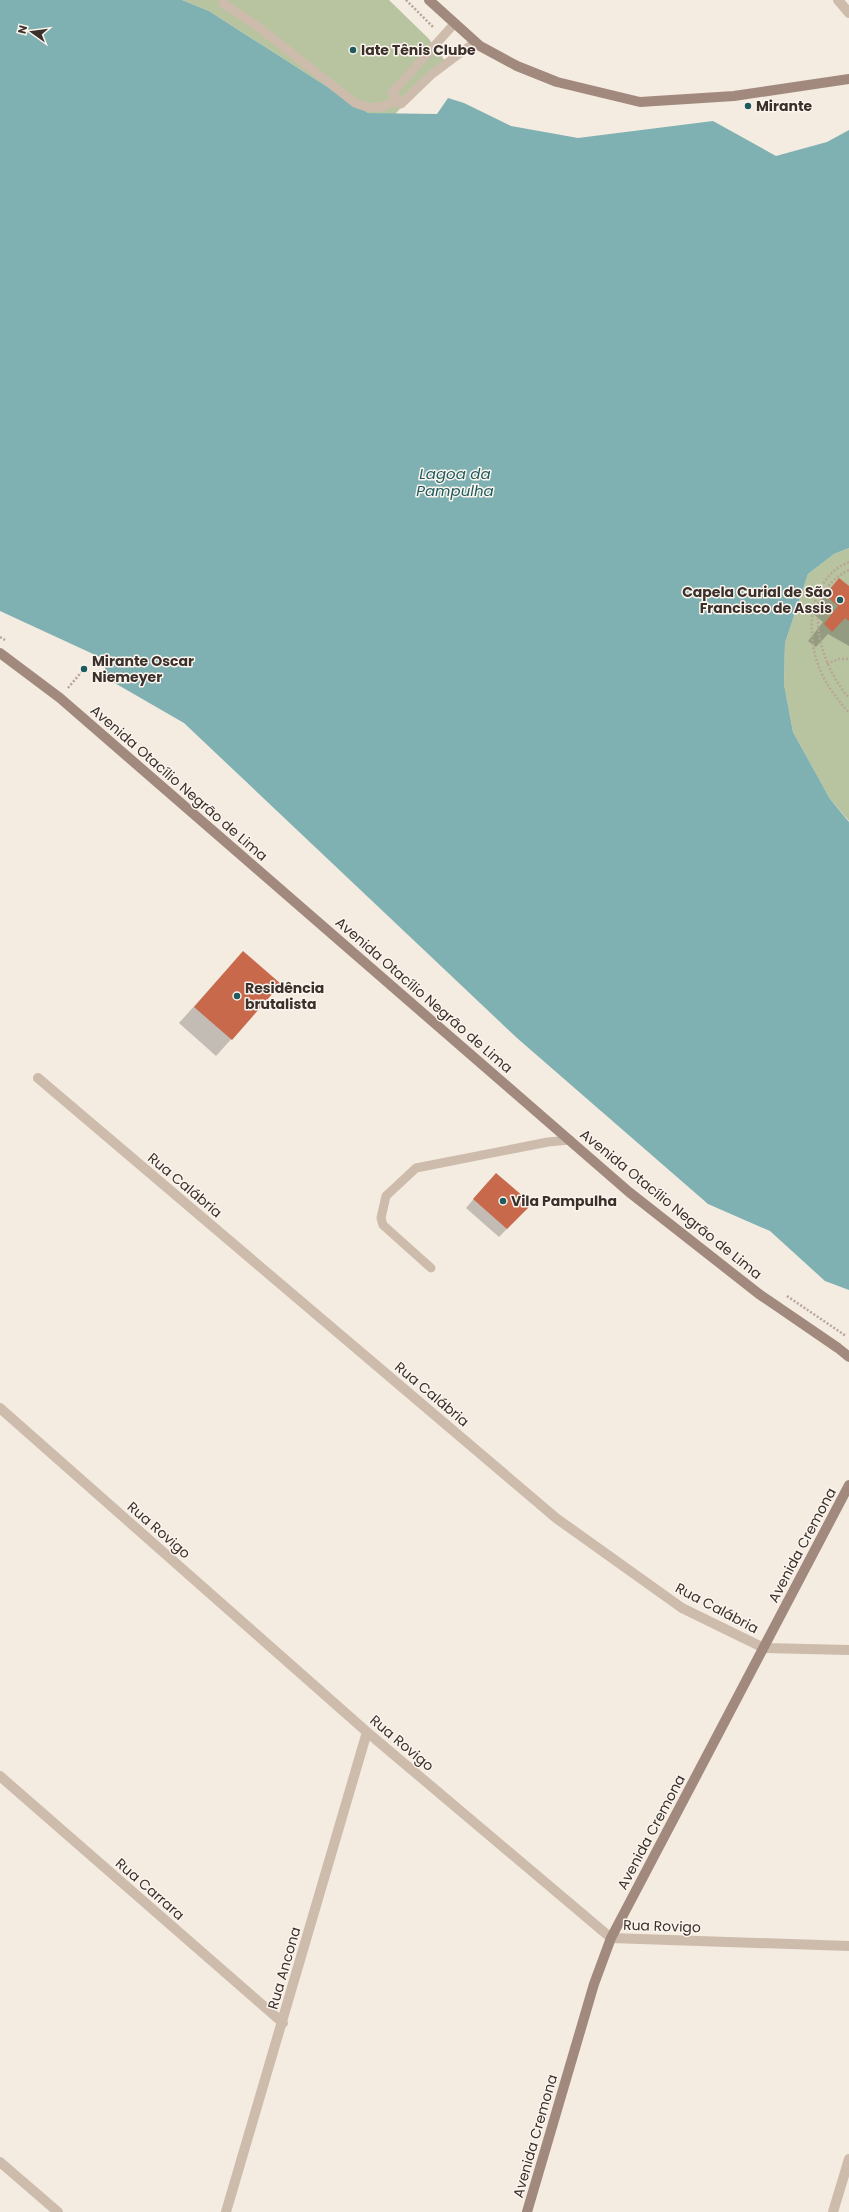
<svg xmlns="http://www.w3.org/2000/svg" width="849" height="2212" font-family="Poppins,sans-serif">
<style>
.green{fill:#b8c4a0}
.water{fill:#7fb0b2}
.shadow{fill:#0003}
.building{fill:#c8694b}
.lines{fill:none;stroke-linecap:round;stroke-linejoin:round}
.path{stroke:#b9a596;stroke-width:2.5;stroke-dasharray:2 2;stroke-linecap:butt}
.lane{stroke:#cdbbac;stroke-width:9}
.street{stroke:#cdbbac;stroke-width:10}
.secondary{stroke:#a18a7d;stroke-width:10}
.poi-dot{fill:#1f5a5e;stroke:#fbf5ee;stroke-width:1.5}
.labels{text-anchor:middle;stroke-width:3;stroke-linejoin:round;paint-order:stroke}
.poi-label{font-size:14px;font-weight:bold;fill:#3b302b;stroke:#fbf5ee;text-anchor:start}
.street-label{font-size:14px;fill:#3b302b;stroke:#fbf5ee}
.water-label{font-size:15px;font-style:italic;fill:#1f5a5e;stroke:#fbf5ee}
</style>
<rect width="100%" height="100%" fill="#f4ebe1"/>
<path class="green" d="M 182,0 L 389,0 L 429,39 L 446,62 L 395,114 L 368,113 L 209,11 Z
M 849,548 L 849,821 L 830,799 L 793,732 L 784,684 L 785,643 L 808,574 L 834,554 Z"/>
<path class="water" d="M 0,0 L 182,0 L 209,11 L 368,113 L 437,114 L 448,98 L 464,103 L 511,126 L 578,138 L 713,121 L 776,156 L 827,142 L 849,130 L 849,548 L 834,554 L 808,574 L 785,643 L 784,684 L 793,732 L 830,799 L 849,822 L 849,1290 L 825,1281 L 770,1231 L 708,1204 L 517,1038 L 184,723 L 106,678 L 104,659 L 0,611 Z"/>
<path class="shadow" d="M 839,580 L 849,587 L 849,646 L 828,634 L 816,647 L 808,641 L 823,622 L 810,611 Z
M 243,952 L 280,985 L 216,1056 L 179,1023 Z
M 488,1182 L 531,1204 L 499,1237 L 466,1208 Z"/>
<path class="building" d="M 839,578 L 849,586 L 849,621 L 845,618 L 832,632 L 824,624 L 838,606 L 825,595 Z
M 243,951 L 281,984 L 232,1040 L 194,1007 Z
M 496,1173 L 532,1204 L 507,1229 L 473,1199 Z"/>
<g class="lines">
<path class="path" d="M 406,0 L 434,28
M 849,562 C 809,578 805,632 819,667 C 825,684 838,700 849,713
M 849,570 C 797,594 820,665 849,698
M 0,637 L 5,640
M 827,664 L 839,659 L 849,659
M 68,688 L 84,669
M 787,1296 L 846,1336"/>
<path class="lane" d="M 223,3 L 257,26 L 355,103 C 373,110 380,109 397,100
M 454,24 L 392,93 L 401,104 L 431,75 L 475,42
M 431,1268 L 383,1225 L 381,1218 L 386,1196 L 416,1168 L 548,1142 L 570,1140"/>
<path class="street" d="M 838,0 L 849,13
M 38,1078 L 556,1518 L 682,1608 L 764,1648 L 849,1650
M 0,1408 L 367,1732 L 611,1938 L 849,1946
M 0,1776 L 283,2023
M 0,2162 L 58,2212
M 226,2212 L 367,1732
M 833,2212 L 849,2159"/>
<path class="secondary" d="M 429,0 L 480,46 L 517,66 L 557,82 L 640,102 L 734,96 L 849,79
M 0,653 L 60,698 L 629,1192 L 759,1294 L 838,1348 L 849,1357
M 527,2212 L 594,1984 L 611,1938 L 849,1485"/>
</g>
<g class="poi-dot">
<circle cx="353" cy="50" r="4"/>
<circle cx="748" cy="106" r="4"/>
<circle cx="840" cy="600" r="4"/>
<circle cx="84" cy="669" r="4"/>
<circle cx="237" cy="996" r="4"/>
<circle cx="503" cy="1201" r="4"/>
</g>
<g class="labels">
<g class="poi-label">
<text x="361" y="55">Iate Tênis Clube</text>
<text x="756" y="111">Mirante</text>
<text x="832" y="597" text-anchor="end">Capela Curial de São<tspan x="832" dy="16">Francisco de Assis</tspan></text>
<text x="92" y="666">Mirante Oscar<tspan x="92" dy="16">Niemeyer</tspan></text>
<text x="245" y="993">Residência<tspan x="245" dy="16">brutalista</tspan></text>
<text x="511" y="1206">Vila Pampulha</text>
</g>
<g class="street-label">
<text transform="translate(179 783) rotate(41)" y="5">Avenida Otacílio Negrão de Lima</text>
<text transform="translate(424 995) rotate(41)" y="5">Avenida Otacílio Negrão de Lima</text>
<text transform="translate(185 1185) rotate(40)" y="5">Rua Calábria</text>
<text transform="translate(671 1204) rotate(39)" y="5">Avenida Otacílio Negrão de Lima</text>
<text transform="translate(432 1394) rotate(40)" y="5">Rua Calábria</text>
<text transform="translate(159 1530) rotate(41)" y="5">Rua Rovigo</text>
<text transform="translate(802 1545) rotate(-62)" y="5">Avenida Cremona</text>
<text transform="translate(717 1608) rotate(28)" y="5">Rua Calábria</text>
<text transform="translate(402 1743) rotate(40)" y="5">Rua Rovigo</text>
<text transform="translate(651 1832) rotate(-62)" y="5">Avenida Cremona</text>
<text transform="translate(150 1889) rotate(41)" y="5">Rua Carrara</text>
<text transform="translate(662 1926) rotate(2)" y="5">Rua Rovigo</text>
<text transform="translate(284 1968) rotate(-74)" y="5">Rua Ancona</text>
<text transform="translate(535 2136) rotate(-74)" y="5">Avenida Cremona</text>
</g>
<g class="water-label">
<text x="455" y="479">Lagoa da<tspan x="455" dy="17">Pampulha</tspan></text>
</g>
</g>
<g transform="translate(32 32) rotate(284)" stroke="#fbf5ee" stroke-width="3" paint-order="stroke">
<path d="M0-3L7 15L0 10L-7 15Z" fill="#3b302b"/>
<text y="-6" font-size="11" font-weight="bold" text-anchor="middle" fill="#3b302b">N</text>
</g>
</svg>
